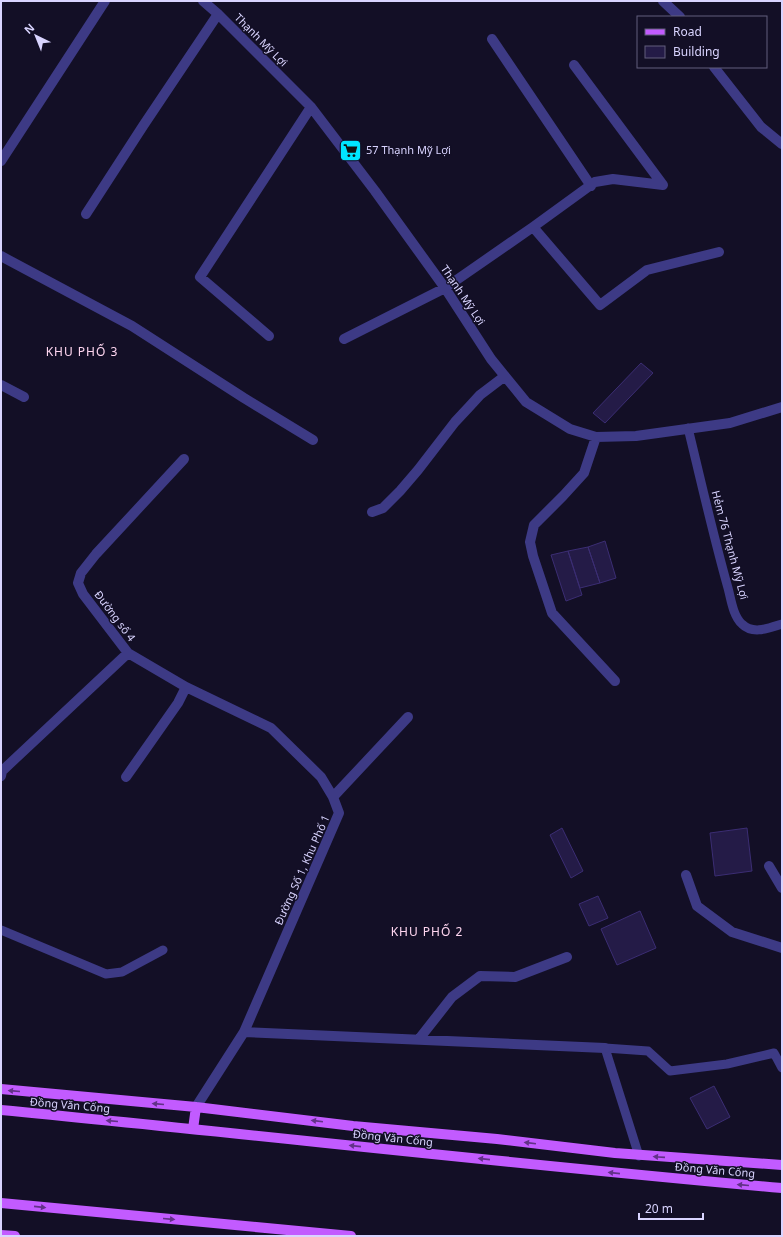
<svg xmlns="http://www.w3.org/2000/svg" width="783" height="1237" font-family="'Noto Sans',sans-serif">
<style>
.building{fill:#241b47;stroke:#3b2d73}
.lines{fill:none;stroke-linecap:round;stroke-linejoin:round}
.lane{stroke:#3d3a85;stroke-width:9}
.street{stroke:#3d3a85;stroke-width:10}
.primary{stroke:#c25bff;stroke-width:10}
.oneway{fill:#623188}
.labels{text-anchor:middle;stroke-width:3;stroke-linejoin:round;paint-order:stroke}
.street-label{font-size:11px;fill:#d9d4ff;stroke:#130f26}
.poi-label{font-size:11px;fill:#d9d4ff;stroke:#130f26;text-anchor:start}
.neighbourhood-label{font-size:12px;letter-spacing:1px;fill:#ffd6f0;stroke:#130f26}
</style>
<rect width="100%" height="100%" fill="#130f26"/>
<path class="building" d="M 641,363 L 653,373 L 605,423 L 593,413 Z
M 605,541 L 616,578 L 600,583 L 588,547 Z
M 588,547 L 600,583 L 580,588 L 568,551 Z
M 568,551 L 582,595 L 566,601 L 551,555 Z
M 562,828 L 583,871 L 571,878 L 550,835 Z
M 747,828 L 752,871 L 715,876 L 710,833 Z
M 598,896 L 608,918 L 589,926 L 579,904 Z
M 640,911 L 656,948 L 617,965 L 601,929 Z
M 714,1086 L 730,1117 L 707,1129 L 690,1098 Z"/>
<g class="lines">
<path class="lane" d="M 688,428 C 701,481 713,535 728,588 C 731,599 733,616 742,624 C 753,635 769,628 782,624
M 1,930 L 106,974 L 122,972 L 163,950
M 639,1156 L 605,1048 L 648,1051 L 670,1071 L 727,1064 L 774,1053 L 782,1068"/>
<path class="street" d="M 203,1 L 218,14 L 311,107 L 375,191 L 445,288 L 491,359 L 526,402 L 570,429 L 596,437 L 636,436 L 730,423 L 782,407
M 663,1 L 680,17
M 492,39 L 591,186
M 574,65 L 663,185
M 714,67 L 761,127 L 782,144
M 1,161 L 105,1
M 86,214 L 143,126 L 218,14
M 533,227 L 600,305 L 647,270 L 719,252
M 1,256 L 132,326 L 244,398 L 313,440
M 269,336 L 200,277 L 311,107
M 344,339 L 445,288 L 533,227 L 595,182 L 613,179 L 663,185
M 1,385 L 24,397
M 596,437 L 584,473 L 563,496 L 534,525 L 530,542 L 533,556 L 552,613 L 615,681
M 184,459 L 96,554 L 81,573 L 78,583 L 83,594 L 128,653 L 186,687 L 271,728 L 321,777 L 333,797 L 339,813 L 244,1032 L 605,1048
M 372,512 L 383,508 L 400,491 L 418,470 L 455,422 L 469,407 L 480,395 L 505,376
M 1,776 L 2,771 L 128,653
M 126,777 L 178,703 L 186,687
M 333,797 L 408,717
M 769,866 L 782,888
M 686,875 L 697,906 L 732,932 L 782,948
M 419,1039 L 452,997 L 480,976 L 515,977 L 567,957
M 196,1107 L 244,1032"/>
<path class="primary" d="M 1,1089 L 196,1107 L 353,1126 L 497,1139 L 615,1153 L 782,1165
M 1,1110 C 261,1135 521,1165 782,1188
M 193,1129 L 196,1107
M 1,1203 L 351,1236
M 1,1235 L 15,1236"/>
</g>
<defs><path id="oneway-solid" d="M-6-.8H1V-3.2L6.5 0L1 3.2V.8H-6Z"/></defs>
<g class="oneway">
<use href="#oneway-solid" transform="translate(14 1091) rotate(-175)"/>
<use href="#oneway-solid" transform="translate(158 1104) rotate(-175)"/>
<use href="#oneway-solid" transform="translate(112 1121) rotate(-175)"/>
<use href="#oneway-solid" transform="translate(317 1121) rotate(-173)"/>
<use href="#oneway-solid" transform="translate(530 1143) rotate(-173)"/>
<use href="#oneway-solid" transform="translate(355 1146) rotate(-174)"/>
<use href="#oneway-solid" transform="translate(659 1157) rotate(-176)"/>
<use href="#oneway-solid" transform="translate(484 1159) rotate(-174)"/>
<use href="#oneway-solid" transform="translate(614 1173) rotate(-174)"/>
<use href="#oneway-solid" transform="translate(743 1185) rotate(-175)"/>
<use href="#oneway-solid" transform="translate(40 1207) rotate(6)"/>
<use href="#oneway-solid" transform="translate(169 1219) rotate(5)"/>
</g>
<defs>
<symbol id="supermarket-square" viewBox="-11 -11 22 22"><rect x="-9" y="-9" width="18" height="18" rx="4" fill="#00e5ff" stroke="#130f26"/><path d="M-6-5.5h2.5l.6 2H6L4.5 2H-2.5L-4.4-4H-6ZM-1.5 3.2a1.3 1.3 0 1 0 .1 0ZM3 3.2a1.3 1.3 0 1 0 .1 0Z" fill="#111"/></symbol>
</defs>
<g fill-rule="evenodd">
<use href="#supermarket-square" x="338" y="138" width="25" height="25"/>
</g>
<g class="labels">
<g class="street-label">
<text transform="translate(261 40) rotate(45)" y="4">Thạnh Mỹ Lợi</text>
<text transform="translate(463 295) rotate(56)" y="4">Thạnh Mỹ Lợi</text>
<text transform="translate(730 545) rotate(75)" y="4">Hẻm 76 Thạnh Mỹ Lợi</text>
<text transform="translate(115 616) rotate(53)" y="4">Đường số 4</text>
<text transform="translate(302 870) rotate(-66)" y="4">Đường Số 1, Khu Phố 1</text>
<text transform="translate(70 1105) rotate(5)" y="4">Đồng Văn Cống</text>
<text transform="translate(393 1138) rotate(6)" y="4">Đồng Văn Cống</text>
<text transform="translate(715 1170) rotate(5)" y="4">Đồng Văn Cống</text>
</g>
<g class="poi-label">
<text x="366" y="154">57 Thạnh Mỹ Lợi</text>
</g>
<g class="neighbourhood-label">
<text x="82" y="356">KHU PHỐ 3</text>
<text x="427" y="936">KHU PHỐ 2</text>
</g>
</g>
<rect width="783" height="1237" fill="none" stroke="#d9d4ff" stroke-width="4"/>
<rect x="637" y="16" width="130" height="52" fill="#130f26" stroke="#625e7d"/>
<rect x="645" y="29" width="20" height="6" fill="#c25bff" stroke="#625e7d"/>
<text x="673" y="36" font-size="12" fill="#d9d4ff">Road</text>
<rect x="645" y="46" width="20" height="12" fill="#241b47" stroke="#625e7d"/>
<text x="673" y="56" font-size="12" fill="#d9d4ff">Building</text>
<g transform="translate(36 36) rotate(317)" stroke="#130f26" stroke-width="3" paint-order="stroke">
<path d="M0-3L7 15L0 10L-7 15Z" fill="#d9d4ff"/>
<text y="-6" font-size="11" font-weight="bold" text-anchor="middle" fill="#d9d4ff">N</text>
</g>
<path d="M639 1213v6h64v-6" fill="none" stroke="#d9d4ff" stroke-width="2"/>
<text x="645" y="1213" font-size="12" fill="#d9d4ff" stroke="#130f26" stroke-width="3" paint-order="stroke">20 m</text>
</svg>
